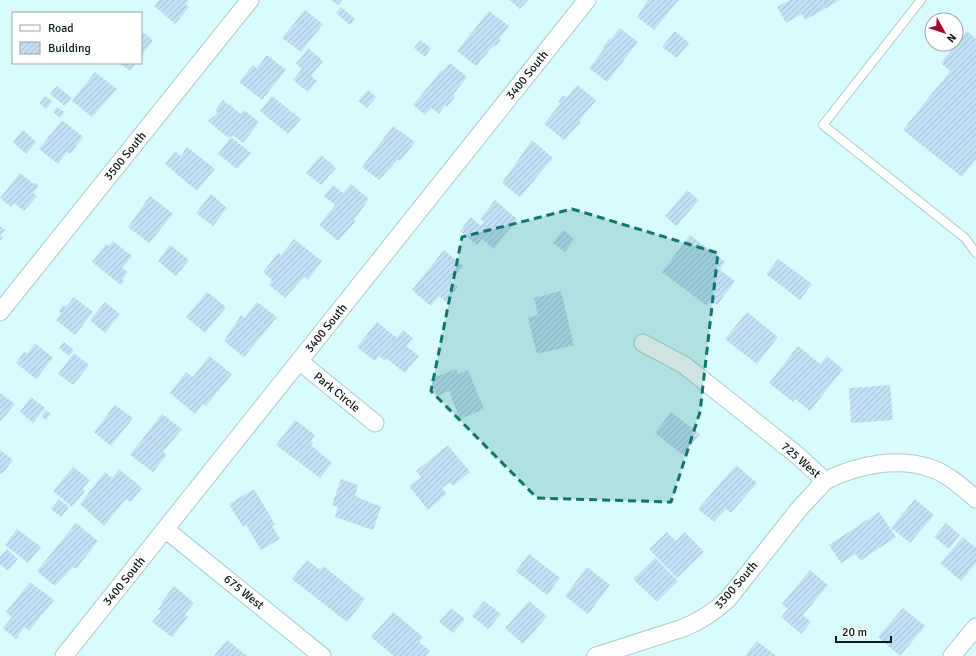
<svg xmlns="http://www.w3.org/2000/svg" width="976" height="656" font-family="Signika,sans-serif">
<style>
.building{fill:url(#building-hatch)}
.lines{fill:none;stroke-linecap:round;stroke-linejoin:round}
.lane-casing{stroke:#a5cdcf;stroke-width:10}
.street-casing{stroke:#a5cdcf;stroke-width:19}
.lane{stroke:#fff;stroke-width:8}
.street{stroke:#fff;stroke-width:17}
.marked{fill:#0f766e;fill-opacity:0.2;stroke:#0f766e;stroke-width:3;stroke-dasharray:8 5;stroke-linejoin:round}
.labels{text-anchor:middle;stroke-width:3;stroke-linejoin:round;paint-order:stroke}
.street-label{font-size:12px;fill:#0a1a1b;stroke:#fff}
</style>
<defs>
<pattern id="building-hatch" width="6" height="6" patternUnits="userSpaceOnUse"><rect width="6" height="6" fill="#c1e0f3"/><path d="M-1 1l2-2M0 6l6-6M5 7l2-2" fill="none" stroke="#a4c0d0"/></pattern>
</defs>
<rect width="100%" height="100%" fill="#dafbfd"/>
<path class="building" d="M 159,0 L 189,0 L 185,4 L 189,7 L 175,24 L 154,6 Z
M 331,0 L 342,0 L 338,5 Z
M 509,0 L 528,0 L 520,9 Z
M 648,0 L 679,0 L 654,30 L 637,17 Z
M 790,0 L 840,0 L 805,20 L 802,14 L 786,23 L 777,7 Z
M 341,7 L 355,19 L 350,25 L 336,13 Z
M 305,10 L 323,24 L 301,52 L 282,38 Z
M 489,11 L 509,26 L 499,39 L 501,40 L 496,46 L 494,45 L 476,66 L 457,51 Z
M 620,28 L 638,42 L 607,82 L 589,68 L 604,49 L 603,47 L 609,39 L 610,40 Z
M 141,31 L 153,40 L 141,57 Z
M 675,31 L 689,43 L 677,58 L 662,47 Z
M 967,31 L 976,39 L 976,159 L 962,177 L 903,130 L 950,71 L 941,63 Z
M 420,40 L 431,48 L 425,57 L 414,48 Z
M 308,48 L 323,61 L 311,76 L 317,81 L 308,92 L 293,80 L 302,69 L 296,64 Z
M 267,55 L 286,70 L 262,100 L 239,82 L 253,65 L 257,68 Z
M 119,63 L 136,63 L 130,71 Z
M 450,63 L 467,77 L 453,95 L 455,97 L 447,107 L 445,105 L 439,114 L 431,108 L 425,115 L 413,105 L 442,70 L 443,71 Z
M 95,72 L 117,89 L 92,117 L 72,101 Z
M 577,85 L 596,100 L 579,121 L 581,122 L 564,140 L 544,124 L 560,104 L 558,102 L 563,96 L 567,97 Z
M 57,86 L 72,98 L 65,106 L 50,94 Z
M 368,90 L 376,97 L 367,108 L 358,101 Z
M 45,96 L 52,101 L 46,109 L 39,103 Z
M 272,96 L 301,119 L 288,134 L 260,111 Z
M 223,100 L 241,114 L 244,110 L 259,122 L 243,143 L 234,136 L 227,137 L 208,121 L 218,113 L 215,111 Z
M 57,107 L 64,112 L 60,118 L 53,112 Z
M 62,120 L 83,137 L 70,154 L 67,152 L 58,164 L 39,149 Z
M 393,126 L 415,142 L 400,161 L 398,159 L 379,180 L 362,167 Z
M 23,130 L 36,142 L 26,154 L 13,142 Z
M 231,137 L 251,153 L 237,169 L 218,154 Z
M 532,140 L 553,158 L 520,197 L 502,183 Z
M 187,147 L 215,169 L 197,191 L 165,164 L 175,151 L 181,156 Z
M 321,155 L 336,168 L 321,185 L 306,173 Z
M 20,173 L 34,184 L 36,183 L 39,186 L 33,193 L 37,196 L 24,211 L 14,203 L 11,207 L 0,198 Z
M 351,184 L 369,199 L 354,220 L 355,222 L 338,241 L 319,225 L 335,205 L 324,196 L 333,185 L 343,193 Z
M 687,190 L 699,200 L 676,226 L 665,216 Z
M 211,194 L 227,208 L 213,226 L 196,213 Z
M 150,196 L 173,214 L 149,243 L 128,227 Z
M 495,200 L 517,219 L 494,249 L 482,239 L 477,245 L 460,231 L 471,217 L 481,226 L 484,222 L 480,219 Z
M 0,226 L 5,230 L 0,235 L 3,237 L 0,241 Z
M 563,230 L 574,239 L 565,252 L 553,243 Z
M 690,235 L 725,262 L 720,270 L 735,281 L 717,305 L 711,300 L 707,306 L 662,272 Z
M 294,239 L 322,261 L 308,280 L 304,277 L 285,298 L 269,285 L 272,280 L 263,272 L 278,253 L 281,255 Z
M 113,241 L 132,256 L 122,268 L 128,272 L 122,280 L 124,281 L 121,285 L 92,262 L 106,244 L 109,246 Z
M 170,245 L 189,260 L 176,276 L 158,261 Z
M 444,250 L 463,266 L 451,281 L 458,287 L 446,302 L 439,296 L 431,306 L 412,290 Z
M 778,259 L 812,284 L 800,300 L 766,274 Z
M 561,291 L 574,345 L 537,354 L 528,318 L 538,315 L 534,298 Z
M 207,292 L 226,307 L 205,333 L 186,317 Z
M 74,297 L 93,312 L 75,335 L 56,320 L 61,313 L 59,311 L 63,305 L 66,307 Z
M 105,302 L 120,314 L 105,333 L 90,320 Z
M 257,302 L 277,317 L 244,357 L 224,341 L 241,315 L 244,318 Z
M 747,312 L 778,337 L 757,364 L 725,339 Z
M 377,322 L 397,338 L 403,330 L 413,338 L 406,346 L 419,356 L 405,373 L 386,358 L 384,360 L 379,356 L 375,361 L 357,347 Z
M 64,342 L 74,350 L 69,356 L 59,348 Z
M 35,343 L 53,358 L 36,379 L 16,363 L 24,352 L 27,354 Z
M 798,346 L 820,364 L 827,356 L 843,369 L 810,411 L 795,399 L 793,402 L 769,383 Z
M 74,353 L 89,365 L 73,385 L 58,374 Z
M 209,356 L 232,374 L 206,406 L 203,404 L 195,414 L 170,393 L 186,372 L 193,377 Z
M 456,369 L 458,374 L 468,370 L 484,409 L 460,419 L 449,391 L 437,396 L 430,379 Z
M 890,385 L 893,420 L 851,423 L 849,388 Z
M 0,393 L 15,404 L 0,422 Z
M 31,397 L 45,408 L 33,423 L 20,412 Z
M 115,405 L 133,418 L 111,446 L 94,432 Z
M 46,410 L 51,414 L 46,420 L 41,416 Z
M 671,412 L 700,434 L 683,455 L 655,433 Z
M 162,414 L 182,429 L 163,452 L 167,455 L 153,472 L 130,455 Z
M 295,420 L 315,435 L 311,441 L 313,443 L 311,445 L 332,463 L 320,478 L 276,445 Z
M 448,445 L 470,472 L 453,486 L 450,482 L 442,488 L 447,494 L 428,510 L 409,486 L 421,477 L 416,471 Z
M 0,450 L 13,460 L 2,474 L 0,473 Z
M 736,465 L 757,483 L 731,513 L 726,509 L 714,522 L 698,509 Z
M 73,467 L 90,480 L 82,489 L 85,491 L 72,507 L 53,491 Z
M 119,469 L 142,488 L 131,502 L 126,499 L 104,526 L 80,504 L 105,472 L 112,478 Z
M 341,479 L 358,485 L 355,496 L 381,507 L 373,530 L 335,517 L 338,507 L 332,505 Z
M 254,489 L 275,524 L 272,526 L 280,539 L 261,550 L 246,525 L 243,527 L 229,504 Z
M 59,499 L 69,507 L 61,517 L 51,509 Z
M 915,499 L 934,515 L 910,543 L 891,528 Z
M 879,512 L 896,537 L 860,561 L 856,554 L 841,563 L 829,545 Z
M 76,523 L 98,541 L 76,569 L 73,567 L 55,586 L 37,571 Z
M 946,523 L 960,535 L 949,549 L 934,537 Z
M 17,529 L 41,547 L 28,563 L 5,545 Z
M 667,532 L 676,541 L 685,532 L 704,552 L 677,578 L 649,549 Z
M 963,537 L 976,548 L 976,563 L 961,581 L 940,563 Z
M 7,549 L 18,559 L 8,571 L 0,564 L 0,557 Z
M 529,554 L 560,578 L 547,595 L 516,571 Z
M 655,558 L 678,581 L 657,602 L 633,579 Z
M 307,560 L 320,570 L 323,566 L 365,599 L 347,622 L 292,579 Z
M 587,567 L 610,585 L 588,614 L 565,596 Z
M 810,570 L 828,585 L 803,615 L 811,622 L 801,634 L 781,617 L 788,609 L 782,604 Z
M 30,582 L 54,600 L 29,631 L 24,627 L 16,639 L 3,628 L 12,617 L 6,612 Z
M 174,586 L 194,603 L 185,614 L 188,617 L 172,637 L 152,622 L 161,611 L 158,609 L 163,604 L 161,603 Z
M 484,601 L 501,614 L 488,629 L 472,616 Z
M 529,601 L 547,616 L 523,644 L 505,628 Z
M 451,608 L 465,619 L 453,633 L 439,622 Z
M 903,608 L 925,626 L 900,656 L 878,637 Z
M 393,612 L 423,637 L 419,642 L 430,651 L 426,656 L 394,656 L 371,637 Z
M 227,640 L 247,656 L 214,656 Z
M 757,641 L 776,656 L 745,656 Z"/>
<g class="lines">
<defs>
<path id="lane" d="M 921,0 L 823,125 L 965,238 L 976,253"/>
<path id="street" d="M 0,312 L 250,0
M 643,343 L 684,365 L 797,455 L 825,481 C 856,465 899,456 933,469 C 949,475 963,488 976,499
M 299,361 L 375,423
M 165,529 L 322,656
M 64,656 L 587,0
M 596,656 L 683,628 C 701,621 714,612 728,599 L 799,509 L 825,481
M 952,656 L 976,627"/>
</defs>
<use href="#lane" class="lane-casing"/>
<use href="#street" class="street-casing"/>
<use href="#lane" class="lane"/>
<use href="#street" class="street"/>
</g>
<path class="marked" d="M 572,209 L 718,253 L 700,412 L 671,502 L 537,498 L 431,391 L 462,237 Z"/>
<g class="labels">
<g class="street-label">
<text transform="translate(527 75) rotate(-51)" y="4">3400 South</text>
<text transform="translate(125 156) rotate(-51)" y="4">3500 South</text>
<text transform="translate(326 328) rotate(-51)" y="4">3400 South</text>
<text transform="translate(337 392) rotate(39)" y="4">Park Circle</text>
<text transform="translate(801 460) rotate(41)" y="4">725 West</text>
<text transform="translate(124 581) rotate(-51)" y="4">3400 South</text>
<text transform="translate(736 585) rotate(-49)" y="4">3300 South</text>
<text transform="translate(244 592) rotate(39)" y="4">675 West</text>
</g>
</g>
<rect x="12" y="12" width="130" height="52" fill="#ffffff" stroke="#9da3a4"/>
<rect x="20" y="25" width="20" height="6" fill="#ffffff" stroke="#9da3a4"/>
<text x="48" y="32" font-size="12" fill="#0a1a1b">Road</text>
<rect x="20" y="42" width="20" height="12" fill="url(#building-hatch)" stroke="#9da3a4"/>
<text x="48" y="52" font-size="12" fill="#0a1a1b">Building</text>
<g transform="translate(944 32) rotate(129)"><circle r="19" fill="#ffffff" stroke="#9da3a4"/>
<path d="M0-3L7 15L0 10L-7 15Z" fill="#a30534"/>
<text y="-6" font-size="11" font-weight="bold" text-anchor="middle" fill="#0a1a1b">N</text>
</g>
<path d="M836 636v6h55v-6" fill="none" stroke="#0a1a1b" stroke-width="2"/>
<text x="842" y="636" font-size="12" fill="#0a1a1b" stroke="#ffffff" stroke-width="3" paint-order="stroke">20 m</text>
</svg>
